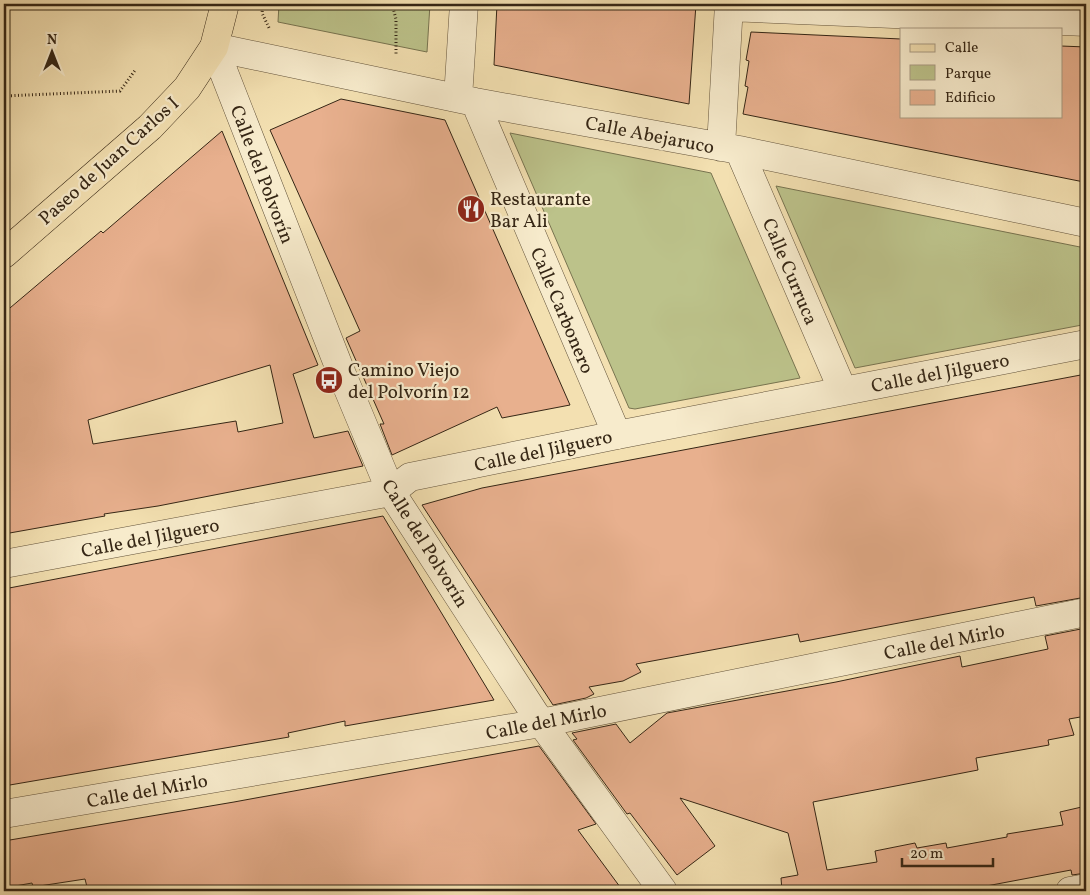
<svg xmlns="http://www.w3.org/2000/svg" width="1090" height="895" font-family="Vollkorn,serif">
<style>
.green{fill:#bcc28a;stroke:#787450}
.building{fill:#e8b08e;stroke:#352615;fill-rule:evenodd}
.lines{fill:none;stroke-linecap:round;stroke-linejoin:round}
.minor-casing{stroke:#64543c;stroke-width:29}
.primary-casing{stroke:#352615;stroke-width:29}
.path{stroke:#352615;stroke-width:3;stroke-dasharray:1 2.5;stroke-linecap:butt}
.minor{stroke:#f7ebcc;stroke-width:28}
.primary{stroke:#f3e0b1;stroke-width:28}
.labels{text-anchor:middle;stroke-width:4.5;stroke-linejoin:round;paint-order:stroke}
.street-label{font-size:19px;fill:#352615;stroke:#f7ebcc}
.poi-label{font-size:19px;fill:#352615;stroke:#f7ebcc;text-anchor:start}
</style>
<rect width="100%" height="100%" fill="#f3e0b1"/>
<filter id="stains"><feTurbulence type="fractalNoise" baseFrequency=".004" numOctaves="4"/><feColorMatrix values="0 0 0 0 .2 0 0 0 0 .09 0 0 0 0 .02 0 0 0 .5 -.17"/></filter>
<radialGradient id="worn" r=".72"><stop offset=".6" stop-color="#630" stop-opacity="0"/><stop offset="1" stop-color="#630" stop-opacity=".3"/></radialGradient>
<path class="green" d="M 279,4 L 430,4 L 427,52 L 278,22 Z
M 510,133 L 711,173 L 800,378 L 635,409 L 629,408 Z
M 776,186 L 1085,248 L 1082,325 L 855,368 Z"/>
<path class="building" d="M 497,4 L 696,4 L 689,104 L 494,65 Z
M 751,32 L 901,39 L 901,116 L 1061,116 L 1061,46 L 1086,47 L 1086,168 L 1084,182 L 743,114 L 748,87 L 745,86 L 749,61 L 746,60 Z
M 341,99 L 445,120 L 570,405 L 502,418 L 497,407 L 392,455 L 380,424 L 384,424 L 346,338 L 360,331 L 270,130 Z
M 222,131 L 318,365 L 293,374 L 314,438 L 348,431 L 363,466 L 158,506 L 104,514 L 105,516 L 4,534 L 4,313 L 101,231 L 103,233 ZM 270,365 L 283,423 L 238,432 L 236,421 L 93,444 L 88,420 Z
M 1086,374 L 1086,597 L 1036,606 L 1034,597 L 800,642 L 798,634 L 636,664 L 641,672 L 623,681 L 589,687 L 594,694 L 586,698 L 553,705 L 422,505 L 482,488 Z
M 383,516 L 494,700 L 345,726 L 345,721 L 288,733 L 289,737 L 4,786 L 4,589 Z
M 1086,628 L 1086,716 L 1069,719 L 1074,735 L 1048,740 L 1049,745 L 976,758 L 978,770 L 813,802 L 827,870 L 877,862 L 875,851 L 915,843 L 917,848 L 946,843 L 947,848 L 1007,837 L 1007,834 L 1063,825 L 1060,812 L 1086,806 L 1086,873 L 1072,875 L 1071,870 L 960,891 L 782,891 L 781,878 L 798,875 L 788,833 L 680,798 L 715,846 L 677,875 L 630,813 L 627,814 L 573,740 L 577,739 L 572,733 L 616,724 L 630,743 L 667,713 L 836,682 L 960,656 L 962,667 L 1048,649 L 1045,636 Z
M 539,746 L 596,824 L 578,830 L 623,891 L 437,891 L 437,886 L 409,891 L 88,891 L 85,879 L 33,887 L 32,883 L 4,888 L 4,841 L 234,802 Z"/>
<g class="lines">
<defs>
<path id="minor" d="M 728,7 L 1086,22
M 214,47 L 341,372 L 391,492 L 535,714 L 663,891
M 214,47 L 475,102 L 739,150 L 1086,223
M 458,98 L 464,4
M 475,102 L 617,435
M 721,147 L 729,4
M 739,150 L 843,391
M 4,564 L 391,492 L 410,477 L 617,435 L 1086,344
M 4,814 L 541,723 L 1086,612
M 1070,891 L 1086,888"/>
<path id="primary" d="M 4,254 L 150,127 L 187,88 L 214,47 L 225,4"/>
</defs>
<use href="#minor" class="minor-casing"/>
<use href="#primary" class="primary-casing"/>
<path class="path" d="M 263,4 L 262,13 L 270,30
M 392,4 L 396,19 L 396,55
M 4,96 L 120,91 L 136,69"/>
<use href="#minor" class="minor"/>
<use href="#primary" class="primary"/>
</g>
<defs>
<symbol id="restaurant-disc" viewBox="-11 -11 22 22"><circle r="9.5" fill="#8f2418" stroke="#f7ebcc"/><path d="M-5-6h1v4h1v-4h1v4h1v-4h1v5L-1.5 .5V6h-2V.5L-5-1ZM5-6V6H3V1.5H1.5Q1.5-4 5-6Z" fill="#fff"/></symbol>
<symbol id="bus-disc" viewBox="-11 -11 22 22"><circle r="9.5" fill="#8f2418" stroke="#f7ebcc"/><path d="M-5-6H5V4H4V6H2V4H-2V6H-4V4H-5ZM-3.5-4V0h7V-4ZM-3.5 1.2v1.5H-2V1.2ZM2 1.2v1.5H3.5V1.2Z" fill="#fff"/></symbol>
</defs>
<g fill-rule="evenodd">
<use href="#restaurant-disc" x="455" y="193" width="32" height="32"/>
<use href="#bus-disc" x="313" y="364" width="32" height="32"/>
</g>
<g class="labels">
<g class="street-label">
<text transform="translate(650 134) rotate(11)" y="7">Calle Abejaruco</text>
<text transform="translate(108 160) rotate(-42)" y="7">Paseo de Juan Carlos I</text>
<text transform="translate(263 174) rotate(69)" y="7">Calle del Polvorín</text>
<text transform="translate(791 271) rotate(67)" y="7">Calle Curruca</text>
<text transform="translate(563 310) rotate(67)" y="7">Calle Carbonero</text>
<text transform="translate(940 372) rotate(-11)" y="7">Calle del Jilguero</text>
<text transform="translate(543 450) rotate(-12)" y="7">Calle del Jilguero</text>
<text transform="translate(150 537) rotate(-11)" y="7">Calle del Jilguero</text>
<text transform="translate(426 543) rotate(58)" y="7">Calle del Polvorín</text>
<text transform="translate(944 641) rotate(-11)" y="7">Calle del Mirlo</text>
<text transform="translate(546 721) rotate(-11)" y="7">Calle del Mirlo</text>
<text transform="translate(147 790) rotate(-10)" y="7">Calle del Mirlo</text>
</g>
<g class="poi-label">
<text x="490" y="205">Restaurante<tspan x="490" dy="22">Bar Ali</tspan></text>
<text x="348" y="376">Camino Viejo<tspan x="348" dy="22">del Polvorín 12</tspan></text>
</g>
</g>
<rect width="1090" height="895" fill="none" stroke="#f3e0b1" stroke-width="20"/>
<rect x="5" y="5" width="1080" height="885" fill="none" stroke="#352615" stroke-width="2.5"/>
<rect x="10" y="10" width="1070" height="875" fill="none" stroke="#352615"/>
<rect x="900" y="28" width="162" height="90" fill="#f7ebcc" stroke="#a99c83"/>
<rect x="910" y="44" width="25" height="8" fill="#f3e0b1" stroke="#a99c83"/>
<text x="945" y="52" font-size="15" fill="#352615">Calle</text>
<rect x="910" y="65" width="25" height="15" fill="#bcc28a" stroke="#a99c83"/>
<text x="945" y="78" font-size="15" fill="#352615">Parque</text>
<rect x="910" y="90" width="25" height="15" fill="#e8b08e" stroke="#a99c83"/>
<text x="945" y="102" font-size="15" fill="#352615">Edificio</text>
<g transform="translate(52 52)" stroke="#f7ebcc" stroke-width="4" paint-order="stroke">
<path d="M0-4L9 19L0 12L-9 19Z" fill="#352615"/>
<text y="-8" font-size="14" font-weight="bold" text-anchor="middle" fill="#352615">N</text>
</g>
<path d="M902 858v8h91v-8" fill="none" stroke="#352615" stroke-width="2.5"/>
<text x="910" y="858" font-size="15" fill="#352615" stroke="#f7ebcc" stroke-width="4" paint-order="stroke">20 m</text>
<rect width="100%" height="100%" filter="url(#stains)"/>
<rect width="100%" height="100%" fill="url(#worn)"/>
</svg>
